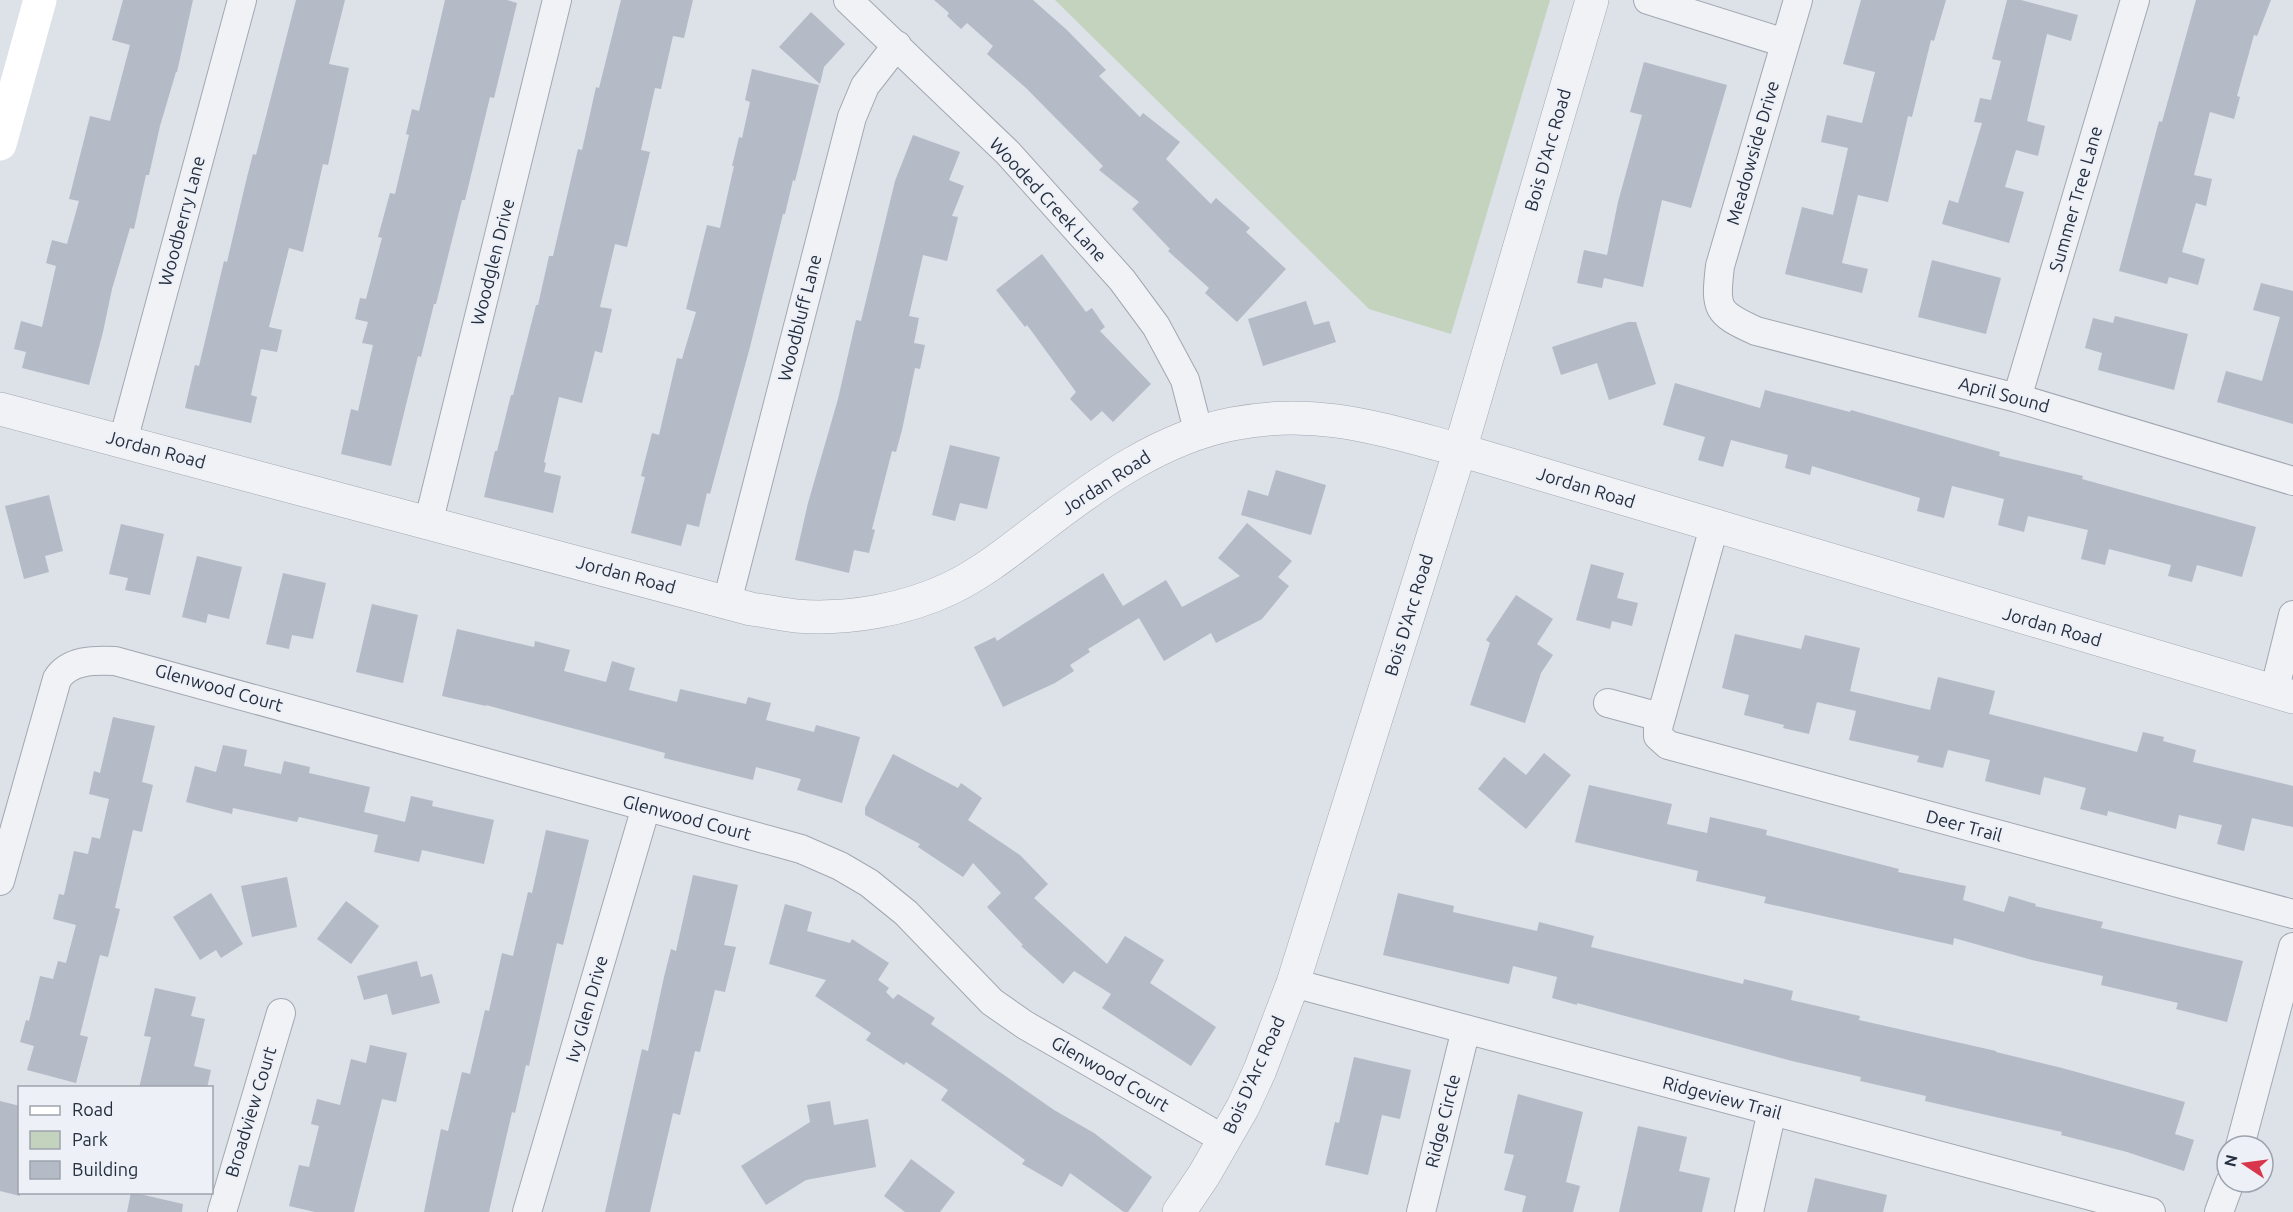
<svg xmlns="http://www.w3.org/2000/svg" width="2293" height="1212" font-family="Ubuntu,sans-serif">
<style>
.green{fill:#c3d3be}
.building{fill:#b4bac6}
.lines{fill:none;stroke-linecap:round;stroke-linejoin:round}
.minor-casing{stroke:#a2a8b2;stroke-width:30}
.tertiary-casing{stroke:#a2a8b2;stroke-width:34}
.minor{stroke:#f0f2f6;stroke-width:28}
.tertiary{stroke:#f0f2f6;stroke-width:33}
.secondary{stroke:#fff;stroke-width:33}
.labels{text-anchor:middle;stroke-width:4.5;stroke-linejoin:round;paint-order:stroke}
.street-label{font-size:18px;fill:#252f40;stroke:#edf0f6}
</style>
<rect width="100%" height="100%" fill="#dde1e8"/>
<path class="green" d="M 1055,0 L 1550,0 L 1451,334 L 1369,309 Z"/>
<path class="building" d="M 123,0 L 193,0 L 177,72 L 176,72 L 160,126 L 149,175 L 146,175 L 134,229 L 130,228 L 112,289 L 103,332 L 89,385 L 22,368 L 26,352 L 14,349 L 21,321 L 42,327 L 56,266 L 46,263 L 52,240 L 67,244 L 79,201 L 69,199 L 90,116 L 110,121 L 130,45 L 112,40 Z
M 296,0 L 345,0 L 329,64 L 349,68 L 328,165 L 323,164 L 303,252 L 289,248 L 269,327 L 282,330 L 277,352 L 261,349 L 251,395 L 257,397 L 251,423 L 185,408 L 195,365 L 199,366 L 224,261 L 227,262 L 247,177 L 253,154 L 256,155 Z
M 445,0 L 507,0 L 517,3 L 494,98 L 490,97 L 465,200 L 462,200 L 436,304 L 434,304 L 421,357 L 418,356 L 391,466 L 341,454 L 351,409 L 358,411 L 373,345 L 362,343 L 368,322 L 355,319 L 360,298 L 366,299 L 382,238 L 378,237 L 390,193 L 395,194 L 409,135 L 406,134 L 412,109 L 419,111 Z
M 621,0 L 693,0 L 684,38 L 673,36 L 661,89 L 655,88 L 641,150 L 650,152 L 627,247 L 615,244 L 600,307 L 612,309 L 602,353 L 595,351 L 582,403 L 559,397 L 544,462 L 546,463 L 544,472 L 561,476 L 553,513 L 484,497 L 495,451 L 497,451 L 511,395 L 513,395 L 536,305 L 538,305 L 549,256 L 553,256 L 578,149 L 582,150 L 596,87 L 599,88 Z
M 934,0 L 1033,0 L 1067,30 L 1106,70 L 1099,76 L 1140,117 L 1143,113 L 1180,142 L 1166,159 L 1211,204 L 1216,198 L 1250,228 L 1246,232 L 1286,269 L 1237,322 L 1205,293 L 1209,288 L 1168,251 L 1170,249 L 1132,209 L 1139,202 L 1099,170 L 1103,166 L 1026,88 L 987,54 L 993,46 L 967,23 L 961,29 L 947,16 L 949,13 Z
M 1861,0 L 1946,0 L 1934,41 L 1931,40 L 1912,117 L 1908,116 L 1888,202 L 1858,195 L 1842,263 L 1868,269 L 1862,293 L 1785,274 L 1802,207 L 1833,215 L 1848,148 L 1821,142 L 1827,115 L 1862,123 L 1875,72 L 1843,64 Z
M 2007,0 L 2021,0 L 2078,15 L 2071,41 L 2047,34 L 2027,121 L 2045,126 L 2038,156 L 2016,150 L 2005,187 L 2024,192 L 2009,243 L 1942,224 L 1949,200 L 1958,203 L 1982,123 L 1974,122 L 1980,98 L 1991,100 L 2001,61 L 1992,59 Z
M 2196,0 L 2271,0 L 2257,36 L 2254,35 L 2237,96 L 2240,97 L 2234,119 L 2210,112 L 2194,175 L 2212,179 L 2206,206 L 2196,203 L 2182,252 L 2205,259 L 2198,285 L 2169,277 L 2167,284 L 2119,271 L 2159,121 L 2162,122 Z
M 811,12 L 845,44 L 824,67 L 820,84 L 779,47 Z
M 1644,62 L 1727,85 L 1691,208 L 1662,200 L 1643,287 L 1604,278 L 1602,288 L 1577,283 L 1584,250 L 1607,255 L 1618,202 L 1642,115 L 1630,112 Z
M 752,69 L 819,85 L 795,181 L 793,180 L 785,214 L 783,214 L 750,347 L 710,494 L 707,493 L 699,527 L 687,524 L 681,546 L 631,533 L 645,477 L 641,476 L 652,433 L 659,435 L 677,358 L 682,359 L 696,312 L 686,309 L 707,225 L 720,228 L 734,166 L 732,166 L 739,137 L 742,138 L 750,102 L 745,100 Z
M 913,135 L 960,152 L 949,180 L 964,186 L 952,216 L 958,217 L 947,261 L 923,255 L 909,316 L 919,318 L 914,343 L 925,345 L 920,369 L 915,368 L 902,430 L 896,452 L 892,451 L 872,529 L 875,530 L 869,553 L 854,550 L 849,573 L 795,560 L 808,503 L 838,399 L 856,320 L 861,321 L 895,181 Z
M 1042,254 L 1086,312 L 1092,308 L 1105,327 L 1100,331 L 1151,384 L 1113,422 L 1102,411 L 1091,421 L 1070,399 L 1076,392 L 1027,325 L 1025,327 L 996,290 Z
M 1932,260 L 2001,278 L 1986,334 L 1918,317 Z
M 2261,283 L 2293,291 L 2293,424 L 2217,402 L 2226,371 L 2262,381 L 2280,317 L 2253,310 Z
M 1306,301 L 1314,325 L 1329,321 L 1336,342 L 1263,366 L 1248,319 Z
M 2115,316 L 2188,334 L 2174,390 L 2098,370 L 2102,353 L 2085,348 L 2093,318 L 2113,323 Z
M 1628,322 L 1636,322 L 1656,384 L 1609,400 L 1597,363 L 1561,375 L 1552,347 Z
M 1675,383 L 1760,408 L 1765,390 L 1850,412 L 1851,410 L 2000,452 L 1999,456 L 2083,476 L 2082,479 L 2256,527 L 2242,577 L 2197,565 L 2192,582 L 2168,576 L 2171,565 L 2109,549 L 2105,565 L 2081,559 L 2088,530 L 2028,516 L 2024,532 L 1998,525 L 2004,499 L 1952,486 L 1944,518 L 1917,511 L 1920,498 L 1812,466 L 1810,475 L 1785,468 L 1788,455 L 1731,440 L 1723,467 L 1698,460 L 1705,437 L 1663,425 Z
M 950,445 L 1000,457 L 987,509 L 960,503 L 955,521 L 932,515 Z
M 1276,470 L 1326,485 L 1311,535 L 1241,515 L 1248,490 L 1268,496 Z
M 49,495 L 63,551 L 45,556 L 49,572 L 24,579 L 5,506 Z
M 1247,523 L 1292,561 L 1278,577 L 1289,586 L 1262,619 L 1216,643 L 1211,633 L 1164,661 L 1139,618 L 1088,649 L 1090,652 L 1070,665 L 1074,671 L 1055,683 L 1003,707 L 974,647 L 995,637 L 997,641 L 1103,573 L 1123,606 L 1166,580 L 1182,607 L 1240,576 L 1218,558 Z
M 121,524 L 164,534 L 150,595 L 125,590 L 128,578 L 109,574 Z
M 197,556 L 242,567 L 229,619 L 208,614 L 206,623 L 182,617 Z
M 1591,564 L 1624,573 L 1617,598 L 1638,603 L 1632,626 L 1612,621 L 1610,629 L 1576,620 Z
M 283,573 L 326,583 L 313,639 L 292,635 L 289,649 L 266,644 Z
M 1516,595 L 1553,619 L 1537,644 L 1553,655 L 1541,673 L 1525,723 L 1470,705 L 1490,643 L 1486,640 Z
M 372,604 L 418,615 L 403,683 L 356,672 Z
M 457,629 L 534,647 L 535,641 L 570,650 L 564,671 L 606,682 L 612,661 L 635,668 L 629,690 L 677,702 L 680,689 L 746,704 L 748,697 L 771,703 L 766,720 L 814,732 L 816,725 L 860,737 L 842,803 L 797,790 L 801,779 L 756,767 L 753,780 L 664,758 L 665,753 L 486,705 L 486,706 L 442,696 Z
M 1735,634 L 1801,649 L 1805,635 L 1860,648 L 1850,691 L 1930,710 L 1938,677 L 1995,691 L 1989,714 L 2137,752 L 2143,732 L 2164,737 L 2163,741 L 2196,750 L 2193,762 L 2293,786 L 2293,827 L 2252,818 L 2244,851 L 2217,844 L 2222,825 L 2179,815 L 2176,829 L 2108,811 L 2107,816 L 2080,809 L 2086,788 L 2044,777 L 2040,795 L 1985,781 L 1990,760 L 1948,750 L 1943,768 L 1917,762 L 1919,756 L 1849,740 L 1856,711 L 1817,702 L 1809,734 L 1783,728 L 1784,725 L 1744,715 L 1749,695 L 1722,688 Z
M 113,717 L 155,726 L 142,782 L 153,785 L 142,832 L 133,830 L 115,908 L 120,909 L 108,957 L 100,955 L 80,1035 L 88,1037 L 76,1083 L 27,1070 L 34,1046 L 20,1042 L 26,1020 L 29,1021 L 40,976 L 53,979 L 58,961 L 66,963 L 76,925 L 53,919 L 59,894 L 64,895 L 74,851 L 88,854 L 92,837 L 100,839 L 109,799 L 89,794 L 94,771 L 100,773 Z
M 223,745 L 247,750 L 244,766 L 281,774 L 284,761 L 310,767 L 309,773 L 370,787 L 364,812 L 405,822 L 411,796 L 433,801 L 432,806 L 494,820 L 484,864 L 422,850 L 419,862 L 374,852 L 378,835 L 299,817 L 297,822 L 233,808 L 232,814 L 186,802 L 195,766 L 216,772 Z
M 1544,753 L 1571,775 L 1526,829 L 1478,789 L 1504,757 L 1526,775 Z
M 893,754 L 958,788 L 961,783 L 982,798 L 968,820 L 1020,855 L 1048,884 L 1034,898 L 1107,964 L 1125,936 L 1164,960 L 1150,983 L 1216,1027 L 1191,1066 L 1102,1008 L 1111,994 L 1074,971 L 1063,984 L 1021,946 L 1023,945 L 987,907 L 1001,893 L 973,863 L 963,877 L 918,847 L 920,844 L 865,815 L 865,808 Z
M 1589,785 L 1672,804 L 1667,824 L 1707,833 L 1710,817 L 1767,830 L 1766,835 L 1899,869 L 1898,872 L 1966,886 L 1963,900 L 2004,912 L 2009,896 L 2036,904 L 2035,906 L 2103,922 L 2101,928 L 2243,961 L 2227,1022 L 2176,1009 L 2178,1003 L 2101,985 L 2103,976 L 2032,960 L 1954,938 L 1953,945 L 1764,903 L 1766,897 L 1696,881 L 1698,871 L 1575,842 Z
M 546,830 L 589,840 L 563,945 L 557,943 L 529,1066 L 526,1065 L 515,1113 L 512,1112 L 489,1212 L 424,1212 L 441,1129 L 448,1131 L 462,1072 L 470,1074 L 485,1010 L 489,1011 L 502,953 L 513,956 L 528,892 L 532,893 Z
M 693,875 L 738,885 L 724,945 L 736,947 L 725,992 L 715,990 L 700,1052 L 695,1051 L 680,1115 L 673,1113 L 650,1212 L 605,1212 L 642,1049 L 648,1051 L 664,977 L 671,949 L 676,951 Z
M 287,877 L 297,927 L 252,937 L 241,886 Z
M 211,893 L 243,944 L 221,958 L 216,950 L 200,960 L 173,917 Z
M 1398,893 L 1454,906 L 1453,912 L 1537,931 L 1539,922 L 1594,936 L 1591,947 L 1743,984 L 1744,979 L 1793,991 L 1791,1000 L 1860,1016 L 1859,1020 L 1996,1051 L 1996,1052 L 2062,1068 L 2185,1102 L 2175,1134 L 2194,1140 L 2184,1171 L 2127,1152 L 2061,1135 L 2062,1132 L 1925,1101 L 1926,1096 L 1860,1081 L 1861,1077 L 1792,1061 L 1577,1003 L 1577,1005 L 1552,998 L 1557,977 L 1513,966 L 1509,984 L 1383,955 Z
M 346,901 L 379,926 L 351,964 L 317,939 Z
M 785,904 L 812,912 L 807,931 L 850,943 L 852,939 L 889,963 L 878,980 L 889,988 L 886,992 L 893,999 L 898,994 L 935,1018 L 931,1024 L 1054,1110 L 1094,1133 L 1152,1177 L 1128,1212 L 1124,1212 L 1070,1173 L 1062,1187 L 1022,1164 L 1025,1160 L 941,1100 L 948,1090 L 906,1062 L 904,1065 L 866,1040 L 871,1033 L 815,996 L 826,980 L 769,964 Z
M 417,961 L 421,977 L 432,974 L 440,1003 L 392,1015 L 387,994 L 364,1000 L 357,976 Z
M 155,988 L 196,997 L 191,1016 L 205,1019 L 194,1066 L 211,1070 L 207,1088 L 139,1088 L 151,1037 L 144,1036 Z
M 370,1045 L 407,1053 L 396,1102 L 382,1099 L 354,1212 L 315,1212 L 289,1206 L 299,1165 L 309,1167 L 319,1126 L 311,1124 L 317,1099 L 340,1105 L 351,1059 L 366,1063 Z
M 1354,1057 L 1411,1070 L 1400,1119 L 1382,1115 L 1368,1175 L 1325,1165 L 1335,1122 L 1339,1123 Z
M 1518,1094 L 1583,1112 L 1566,1182 L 1580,1186 L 1573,1212 L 1522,1212 L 1526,1196 L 1504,1190 L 1514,1155 L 1504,1153 Z
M 0,1101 L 20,1106 L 20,1196 L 0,1191 Z
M 830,1101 L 834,1125 L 868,1119 L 876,1167 L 806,1180 L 766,1205 L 741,1166 L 810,1122 L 807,1105 Z
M 1638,1126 L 1687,1137 L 1679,1171 L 1710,1178 L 1702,1212 L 1619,1212 Z
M 911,1159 L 955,1192 L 940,1212 L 905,1212 L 884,1196 Z
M 1815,1178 L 1887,1195 L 1883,1212 L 1807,1212 Z
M 131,1192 L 183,1204 L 182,1212 L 127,1212 Z"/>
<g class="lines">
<defs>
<path id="minor" d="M 848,0 L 1008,153 L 1122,280 L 1156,326 L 1185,380 L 1199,434
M 1648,0 L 1785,43
M 1798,0 L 1720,266 C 1715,309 1716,313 1756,331 L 2017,398 L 2293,481
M 2017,398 L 2135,0
M 123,441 L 242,0
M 428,524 L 557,0
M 1714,527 L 1658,728 L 1658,736 L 1668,745 L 2293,914
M 727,602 L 852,117 L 865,86 L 897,45
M 2274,692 L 2293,615
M 1608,703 L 1660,717
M 0,881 L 57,679 C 69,660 94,660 115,661 L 801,849 L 840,866 L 869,883 L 906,913 L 992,1002 L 1025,1025 L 1225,1140
M 1293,983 L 2151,1212
M 2240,1146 L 2293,947
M 222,1212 L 281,1013
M 527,1212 L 646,807
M 1421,1212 L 1466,1029
M 1749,1212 L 1772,1111
M 2219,1212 L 2230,1182"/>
<path id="tertiary" d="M 0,409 L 751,609 C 766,611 781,614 796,616 C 848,620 905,610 951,588 C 984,572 1013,548 1042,526 C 1098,483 1161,438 1232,424 C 1317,407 1380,429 1460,450 L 2293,697
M 1179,1212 L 1204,1175 L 1243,1107 L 1260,1070 L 1293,983 L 1460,450 L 1592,0"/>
</defs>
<use href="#minor" class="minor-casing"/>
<use href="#tertiary" class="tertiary-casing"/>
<use href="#minor" class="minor"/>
<use href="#tertiary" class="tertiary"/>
<path class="secondary" d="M 0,144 L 40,0"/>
</g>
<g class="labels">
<g class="street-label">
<text transform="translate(1548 150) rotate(-74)" y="6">Bois D'Arc Road</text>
<text transform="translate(1753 153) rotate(-74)" y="6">Meadowside Drive</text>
<text transform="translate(2076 199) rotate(-74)" y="6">Summer Tree Lane</text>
<text transform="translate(1048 200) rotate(47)" y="6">Wooded Creek Lane</text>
<text transform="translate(182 221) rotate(-75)" y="6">Woodberry Lane</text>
<text transform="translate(493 262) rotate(-76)" y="6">Woodglen Drive</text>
<text transform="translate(800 318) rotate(-76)" y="6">Woodbluff Lane</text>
<text transform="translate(2004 395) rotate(15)" y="6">April Sound</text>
<text transform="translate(156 450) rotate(15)" y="6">Jordan Road</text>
<text transform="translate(1106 483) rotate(-33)" y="6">Jordan Road</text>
<text transform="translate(1586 488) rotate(17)" y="6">Jordan Road</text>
<text transform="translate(626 575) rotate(15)" y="6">Jordan Road</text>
<text transform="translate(1409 615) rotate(-73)" y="6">Bois D'Arc Road</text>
<text transform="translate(2052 627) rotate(16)" y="6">Jordan Road</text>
<text transform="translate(219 688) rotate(16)" y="6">Glenwood Court</text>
<text transform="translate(687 818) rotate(15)" y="6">Glenwood Court</text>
<text transform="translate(1964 826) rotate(15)" y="6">Deer Trail</text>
<text transform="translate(587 1009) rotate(-74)" y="6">Ivy Glen Drive</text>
<text transform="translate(1110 1074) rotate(30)" y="6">Glenwood Court</text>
<text transform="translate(1254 1075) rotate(-66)" y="6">Bois D'Arc Road</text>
<text transform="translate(1722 1098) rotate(15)" y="6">Ridgeview Trail</text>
<text transform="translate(251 1112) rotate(-73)" y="6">Broadview Court</text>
<text transform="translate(1443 1121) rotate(-76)" y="6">Ridge Circle</text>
</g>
</g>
<rect x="18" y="1086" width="195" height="108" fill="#edf0f6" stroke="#9da3ad" stroke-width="1.5"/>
<rect x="30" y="1106" width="30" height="9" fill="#ffffff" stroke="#9da3ad" stroke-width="1.5"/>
<text x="72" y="1116" font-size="18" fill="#252f40">Road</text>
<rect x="30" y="1131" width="30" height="18" fill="#c3d3be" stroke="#9da3ad" stroke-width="1.5"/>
<text x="72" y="1146" font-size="18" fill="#252f40">Park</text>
<rect x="30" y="1161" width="30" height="18" fill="#b4bac6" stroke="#9da3ad" stroke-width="1.5"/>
<text x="72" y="1176" font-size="18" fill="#252f40">Building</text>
<g transform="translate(2245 1164) rotate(283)"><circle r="28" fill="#edf0f6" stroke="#9da3ad" stroke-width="1.5"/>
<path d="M0-4.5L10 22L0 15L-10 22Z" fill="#d9364c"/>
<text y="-9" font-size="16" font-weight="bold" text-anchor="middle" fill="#252f40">N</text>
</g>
</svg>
